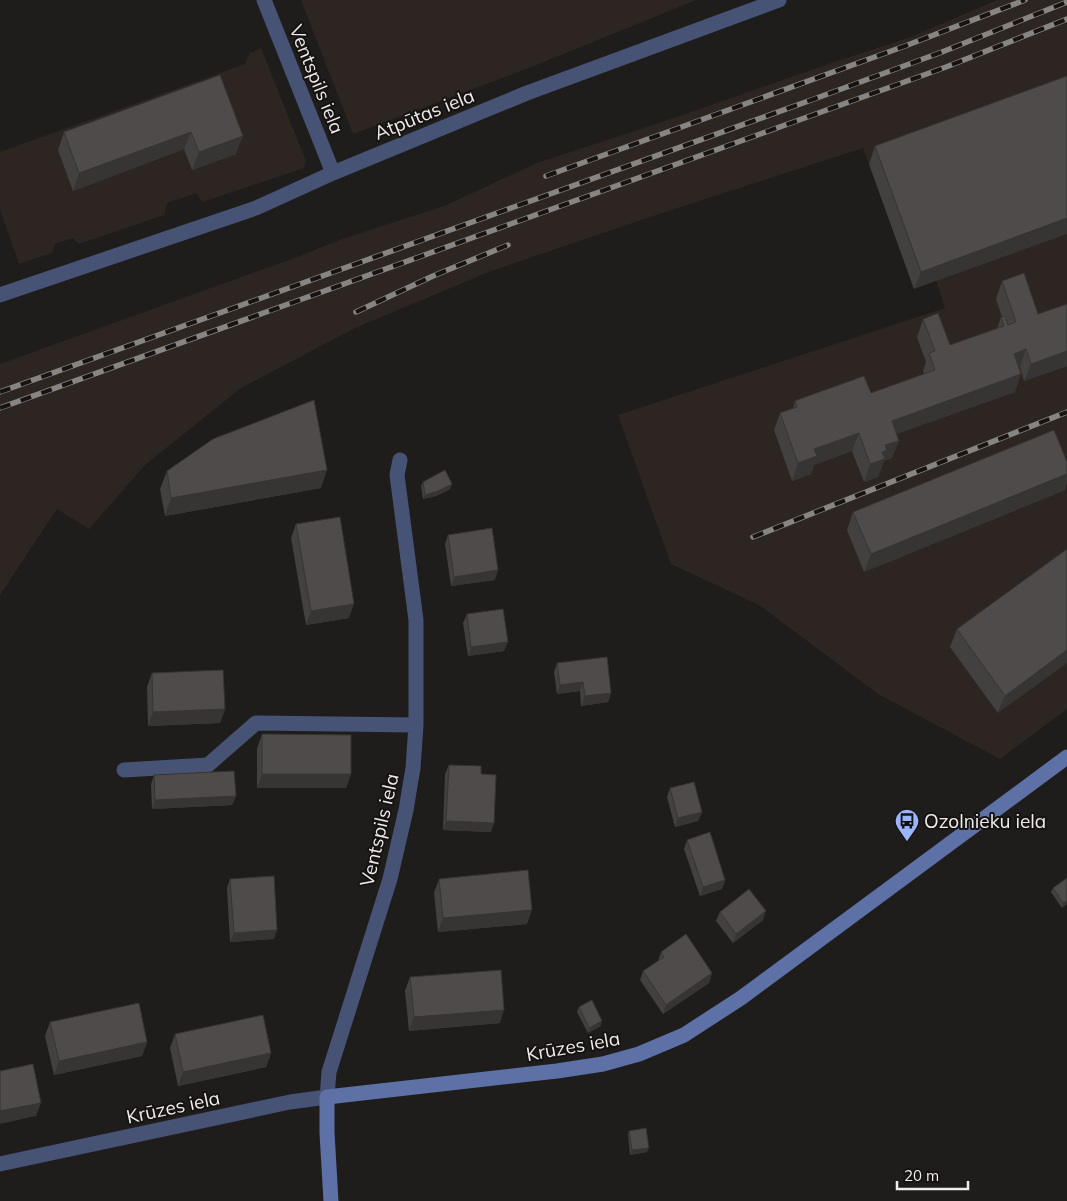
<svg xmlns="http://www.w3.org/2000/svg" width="1067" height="1201" font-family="Mulish,sans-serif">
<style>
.built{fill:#2d2521}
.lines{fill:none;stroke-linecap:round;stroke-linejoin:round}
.street{stroke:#465375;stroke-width:15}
.secondary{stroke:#5d71a7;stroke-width:15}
.rail-casing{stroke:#878583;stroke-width:5.5}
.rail{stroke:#161312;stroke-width:4;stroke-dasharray:11;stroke-linecap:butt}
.wall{fill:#434040}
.shaded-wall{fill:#373434}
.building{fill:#4e4b4a;stroke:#373434}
.labels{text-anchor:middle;stroke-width:4;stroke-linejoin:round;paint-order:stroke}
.street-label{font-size:19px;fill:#efedec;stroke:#161312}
.poi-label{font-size:19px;fill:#efedec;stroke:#161312;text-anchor:start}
</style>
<rect width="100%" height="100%" fill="#1f1d1b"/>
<path class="built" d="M 301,0 L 696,0 L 539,64 L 353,134 Z
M 997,0 L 1067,0 L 1067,709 L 1000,759 L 878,694 L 759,605 L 671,564 L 618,415 L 945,308 L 936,280 L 914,289 L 863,148 L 656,215 L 491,271 L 353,329 L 241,388 L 145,465 L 89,529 L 57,509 L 0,595 L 0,364 L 297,257 L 345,238 L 444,206 L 537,163 L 677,117 L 834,62 L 911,37 Z
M 261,48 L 306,161 L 304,168 L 202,202 L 196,193 L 167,203 L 164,215 L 79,244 L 73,238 L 55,244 L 52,253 L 19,264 L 0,210 L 0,152 L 245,64 L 250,53 Z"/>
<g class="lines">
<path class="street" d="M 264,0 L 333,173
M 0,295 L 256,208 L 333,173 L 527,93 L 779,0
M 124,770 L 208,765 L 256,723 L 416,725
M 0,1164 L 290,1102 L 327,1097 L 329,1072 L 390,879 L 406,810 L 413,768 L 416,725 L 416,620 L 397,475 L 400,460"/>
<path class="secondary" d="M 331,1201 L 327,1133 L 327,1097 L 557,1071 L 603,1064 L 639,1054 L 684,1035 L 741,998 L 1067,757"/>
<defs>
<path id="rail" d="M 546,176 L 905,46 L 1025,0
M 356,312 L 433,276 L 508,245
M 0,392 L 814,99 L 942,52 L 1067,2
M 0,408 L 946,67 L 1067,19
M 753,537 L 1067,412"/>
</defs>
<use href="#rail" class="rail-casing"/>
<use href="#rail" class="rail"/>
</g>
<path class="wall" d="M 220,75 L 236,154 L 192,170 L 184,149 L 73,191 L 58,150 L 64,132 Z
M 1067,76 L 914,289 L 869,164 L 875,146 Z
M 1002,281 L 1038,314 L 1067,304 L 1067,366 L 1024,381 L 1020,367 L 1019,367 L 1015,392 L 896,434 L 892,458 L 884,461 L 878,477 L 864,482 L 852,451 L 814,465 L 811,474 L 792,481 L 774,430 L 780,413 L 793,408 L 795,401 L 871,393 L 924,374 L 923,371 L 926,362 L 917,337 L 923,319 L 950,345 L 997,329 L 1001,317 L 1002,317 L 996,299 Z
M 167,471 L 321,488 L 165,516 L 160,489 Z
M 423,482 L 452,484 L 450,489 L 436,496 L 423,499 L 421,486 Z
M 1065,490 L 864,572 L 847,530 L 853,512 Z
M 296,524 L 349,618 L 306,625 L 291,538 Z
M 448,535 L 495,580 L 451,586 L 445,544 Z
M 1067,549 L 998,713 L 950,647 L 957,629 Z
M 467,614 L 504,651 L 468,656 L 463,623 Z
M 557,663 L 611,693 L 608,702 L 581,706 L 580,691 L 557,694 L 554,672 Z
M 152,673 L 225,709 L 220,723 L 148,726 L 147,687 Z
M 262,734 L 351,774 L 346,788 L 257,788 L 257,748 Z
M 449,765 L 481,774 L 491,832 L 443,830 L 445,774 Z
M 154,775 L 236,796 L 232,805 L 152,809 L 151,784 Z
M 670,788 L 702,812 L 698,821 L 675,827 L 667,797 Z
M 687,840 L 725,880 L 722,889 L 700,896 L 684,849 Z
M 230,879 L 274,939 L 230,942 L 227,888 Z
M 439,879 L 527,924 L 438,932 L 434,893 Z
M 1053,888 L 1067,904 L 1062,908 L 1051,892 Z
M 720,912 L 763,920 L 733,943 L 716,921 Z
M 661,952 L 712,973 L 709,983 L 663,1014 L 640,980 L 643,971 L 658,961 Z
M 410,977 L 500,1023 L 409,1031 L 405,991 Z
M 579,1007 L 601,1026 L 588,1033 L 577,1012 Z
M 50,1022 L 147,1042 L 142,1056 L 54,1075 L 45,1036 Z
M 175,1034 L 271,1053 L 266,1067 L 178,1086 L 170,1048 Z
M 629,1131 L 647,1152 L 630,1155 L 628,1135 Z"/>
<path class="shaded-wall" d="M 191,132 L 184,149 L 73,191 L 79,173 Z
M 243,136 L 236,154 L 192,170 L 199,152 Z
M 1067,218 L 1067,234 L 914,289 L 921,272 Z
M 1026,349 L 1020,367 L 1007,372 L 1014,354 Z
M 1067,351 L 1067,366 L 1024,381 L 1031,364 Z
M 1021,374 L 1015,392 L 885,438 L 892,421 Z
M 859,433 L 852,451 L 814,465 L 811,474 L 792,481 L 798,463 L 814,449 Z
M 899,441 L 892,458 L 884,461 L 878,477 L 864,482 L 870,464 L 885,445 Z
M 327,470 L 321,488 L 165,516 L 171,498 Z
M 1067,474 L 1067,483 L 1065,490 L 864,572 L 871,554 Z
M 452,484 L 450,489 L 436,496 L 423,499 L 425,495 Z
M 498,570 L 495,580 L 451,586 L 454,577 Z
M 354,604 L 349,618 L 306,625 L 311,611 Z
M 508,642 L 504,651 L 468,656 L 471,647 Z
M 1067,650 L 1067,663 L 998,713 L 1005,696 Z
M 583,682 L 580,691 L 557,694 L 560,685 Z
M 611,693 L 608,702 L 581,706 L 585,696 Z
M 225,709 L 220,723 L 148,726 L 153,712 Z
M 262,774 L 351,774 L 346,788 L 257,788 Z
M 236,796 L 232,805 L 152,809 L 155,800 Z
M 702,812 L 698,821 L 675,827 L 678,818 Z
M 446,821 L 494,823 L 491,832 L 443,830 Z
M 725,880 L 722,889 L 700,896 L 703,887 Z
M 1067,901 L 1067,904 L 1062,908 L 1063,903 Z
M 532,910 L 527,924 L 438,932 L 443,918 Z
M 766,911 L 763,920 L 733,943 L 736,934 Z
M 277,930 L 274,939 L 230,942 L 234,933 Z
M 712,973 L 709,983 L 663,1014 L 666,1005 Z
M 504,1010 L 500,1023 L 409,1031 L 414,1017 Z
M 602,1021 L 601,1026 L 588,1033 L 589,1028 Z
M 147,1042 L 142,1056 L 54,1075 L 59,1061 Z
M 271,1053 L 266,1067 L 178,1086 L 183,1072 Z
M 41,1103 L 36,1116 L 0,1124 L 0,1111 Z
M 649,1148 L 647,1152 L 630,1155 L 632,1150 Z"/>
<path class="building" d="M 220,75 L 243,136 L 199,152 L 191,132 L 79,173 L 64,132 Z
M 1067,76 L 1067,218 L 921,272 L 875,146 Z
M 1024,273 L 1038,314 L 1067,304 L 1067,351 L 1031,364 L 1026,349 L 1014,354 L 1021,374 L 892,421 L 899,441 L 885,445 L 887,450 L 882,452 L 885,459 L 870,464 L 859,433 L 814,449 L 817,456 L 798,463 L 780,413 L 797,407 L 795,401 L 797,400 L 864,376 L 871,393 L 935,370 L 929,353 L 935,351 L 923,319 L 938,313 L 950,345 L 1004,326 L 1001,317 L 1005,316 L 1008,325 L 1016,322 L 1002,281 Z
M 314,400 L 327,470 L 171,498 L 167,471 L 213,439 Z
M 1054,430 L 1067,462 L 1067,474 L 871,554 L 853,512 Z
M 445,470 L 452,484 L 438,491 L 425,495 L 423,482 Z
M 340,517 L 354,604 L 311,611 L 296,524 Z
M 492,528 L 498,570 L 454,577 L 448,535 Z
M 1067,549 L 1067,650 L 1005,696 L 957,629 Z
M 503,609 L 508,642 L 471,647 L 467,614 Z
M 607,657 L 611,693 L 585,696 L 583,682 L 560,685 L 557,663 Z
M 223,670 L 225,709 L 153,712 L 152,673 Z
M 262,734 L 351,735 L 351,774 L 262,774 Z
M 449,765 L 481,766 L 481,774 L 496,775 L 494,823 L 446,821 Z
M 234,771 L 236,796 L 155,800 L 154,775 Z
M 694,782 L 702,812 L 678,818 L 670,788 Z
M 710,832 L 725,880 L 703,887 L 687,840 Z
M 528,870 L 532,910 L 443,918 L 439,879 Z
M 274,876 L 277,930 L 234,933 L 230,879 Z
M 1067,878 L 1067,901 L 1063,903 L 1053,888 Z
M 749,889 L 766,911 L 736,934 L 720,912 Z
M 686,934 L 712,973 L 666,1005 L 643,971 L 664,957 L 661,952 Z
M 501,970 L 504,1010 L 414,1017 L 410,977 Z
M 592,1000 L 602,1021 L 589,1028 L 579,1007 Z
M 139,1003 L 147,1042 L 59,1061 L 50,1022 Z
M 263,1015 L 271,1053 L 183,1072 L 175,1034 Z
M 33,1064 L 41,1103 L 0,1111 L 0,1071 Z
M 646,1128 L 649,1148 L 632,1150 L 629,1131 Z"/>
<defs>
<symbol id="bus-pin" viewBox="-11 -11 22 30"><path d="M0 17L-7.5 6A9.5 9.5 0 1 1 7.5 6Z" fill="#9ab5fd" stroke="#161312"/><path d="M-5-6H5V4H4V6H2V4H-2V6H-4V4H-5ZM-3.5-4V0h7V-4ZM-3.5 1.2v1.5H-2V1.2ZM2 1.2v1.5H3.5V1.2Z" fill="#111"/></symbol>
</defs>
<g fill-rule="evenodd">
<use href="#bus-pin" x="893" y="807" width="28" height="38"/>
</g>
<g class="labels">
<g class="street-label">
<text transform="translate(317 79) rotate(68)" y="7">Ventspils iela</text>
<text transform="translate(424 114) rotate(-22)" y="7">Atpūtas iela</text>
<text transform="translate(379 830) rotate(-77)" y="7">Ventspils iela</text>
<text transform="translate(573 1046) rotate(-10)" y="7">Krūzes iela</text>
<text transform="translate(173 1107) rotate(-12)" y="7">Krūzes iela</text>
</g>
<g class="poi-label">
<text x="924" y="828">Ozolnieku iela</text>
</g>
</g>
<path d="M897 1181v8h71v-8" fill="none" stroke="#efedec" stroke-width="2.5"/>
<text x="904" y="1181" font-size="15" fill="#efedec" stroke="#161312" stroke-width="4" paint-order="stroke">20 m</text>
</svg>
